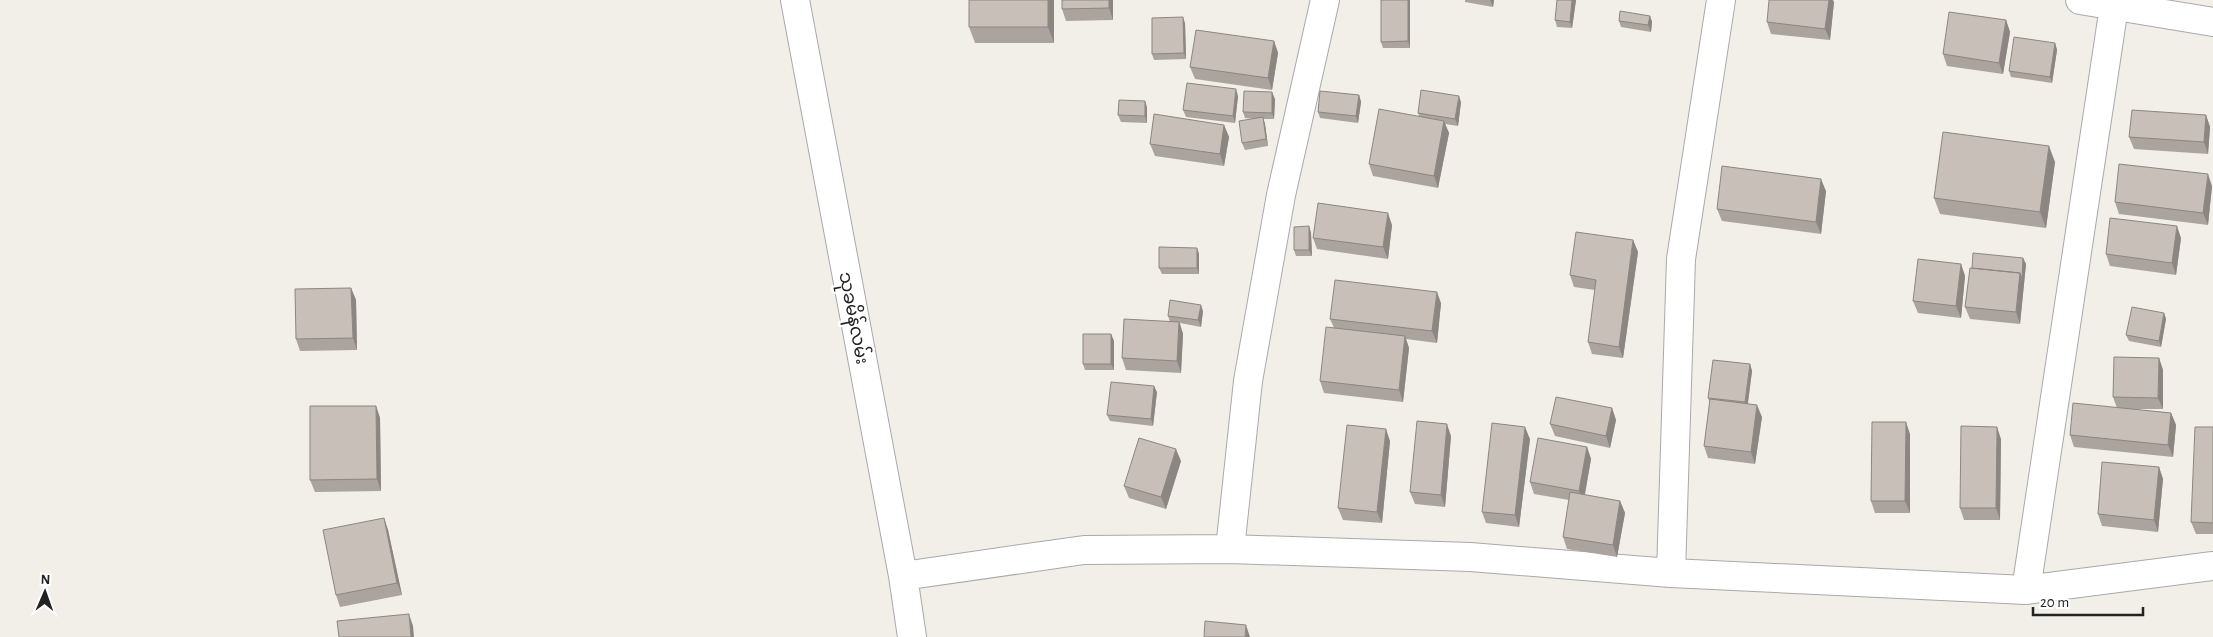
<svg xmlns="http://www.w3.org/2000/svg" width="2213" height="637" font-family="'Alegreya Sans','Noto Sans Myanmar',sans-serif">
<style>
.lines{fill:none;stroke-linecap:round;stroke-linejoin:round}
.minor-casing{stroke:#a9a9a9;stroke-width:30}
.minor{stroke:#fff;stroke-width:28}
.wall{fill:#aba49e}
.shaded-wall{fill:#8b8681}
.building{fill:#c7bfb8;stroke:#8b8681}
.labels{text-anchor:middle;stroke-width:5;stroke-linejoin:round;paint-order:stroke}
.street-label{font-size:18px;fill:#222;stroke:#fff}
</style>
<rect width="100%" height="100%" fill="#f2efe9"/>
<g class="lines">
<defs>
<path id="minor" d="M 795,0 L 903,576 L 912,637
M 2080,0 L 2213,22
M 1230,549 L 1248,381 L 1281,195 L 1325,0
M 1671,573 L 1681,259 L 1721,0
M 903,576 L 1084,550 L 1230,549 L 1470,557 L 1671,573 L 2026,590 L 2213,566
M 2026,590 L 2115,0"/>
</defs>
<use href="#minor" class="minor-casing"/>
<use href="#minor" class="minor"/>
</g>
<path class="wall" d="M 1054,0 L 1054,43 L 975,43 L 969,27 Z
M 1062,0 L 1113,0 L 1113,20 L 1066,21 L 1062,9 Z
M 1410,0 L 1410,48 L 1383,48 L 1381,42 Z
M 1465,0 L 1494,0 L 1493,7 L 1465,2 Z
M 1576,0 L 1572,28 L 1557,27 L 1555,20 Z
M 1834,2 L 1830,40 L 1771,34 L 1767,22 Z
M 1650,16 L 1652,22 L 1651,32 L 1621,27 L 1619,21 Z
M 2006,20 L 2010,32 L 2003,74 L 1947,66 L 1943,54 Z
M 1185,23 L 1186,59 L 1154,60 L 1152,54 Z
M 1274,41 L 1278,53 L 1272,90 L 1195,79 L 1190,67 Z
M 2055,43 L 2057,50 L 2052,83 L 2011,77 L 2009,71 Z
M 1359,95 L 1361,102 L 1358,123 L 1320,118 L 1318,112 Z
M 1238,96 L 1235,123 L 1186,117 L 1183,110 Z
M 1275,99 L 1274,119 L 1263,119 L 1265,124 L 1268,146 L 1245,150 L 1242,143 L 1255,119 L 1245,118 L 1243,112 Z
M 1461,102 L 1458,126 L 1445,124 L 1449,133 L 1438,188 L 1373,176 L 1369,164 L 1419,116 L 1418,113 Z
M 1147,107 L 1147,123 L 1121,122 L 1118,115 Z
M 2206,115 L 2210,127 L 2208,154 L 2134,149 L 2129,137 Z
M 1224,125 L 1229,137 L 1224,166 L 1155,156 L 1150,144 Z
M 2055,162 L 2046,228 L 1940,214 L 1934,198 Z
M 2212,186 L 2208,225 L 2119,214 L 2115,202 Z
M 1826,191 L 1821,234 L 1722,221 L 1717,209 Z
M 1392,225 L 1388,259 L 1317,249 L 1313,238 Z
M 1309,226 L 1311,233 L 1312,256 L 1296,256 L 1294,250 Z
M 2181,238 L 2176,275 L 2110,266 L 2106,254 Z
M 1633,240 L 1638,252 L 1623,358 L 1592,354 L 1588,342 L 1595,290 L 1574,287 L 1570,275 Z
M 1197,248 L 1199,254 L 1199,274 L 1162,274 L 1159,268 Z
M 2023,258 L 2026,264 L 2020,324 L 1970,319 L 1965,307 L 1972,268 Z
M 1961,264 L 1965,276 L 1961,318 L 1918,313 L 1913,301 Z
M 351,288 L 356,300 L 357,350 L 300,351 L 296,339 Z
M 1441,303 L 1437,343 L 1406,339 L 1409,348 L 1403,402 L 1324,393 L 1320,381 L 1334,328 L 1330,319 Z
M 1203,311 L 1201,327 L 1180,323 L 1183,334 L 1181,373 L 1126,370 L 1122,358 L 1170,322 L 1168,316 Z
M 2164,313 L 2166,319 L 2161,347 L 2129,341 L 2126,335 Z
M 1111,334 L 1114,341 L 1114,370 L 1085,370 L 1083,364 Z
M 2159,358 L 2163,370 L 2163,409 L 2132,409 L 2171,413 L 2176,425 L 2173,457 L 2074,447 L 2070,435 L 2117,408 L 2113,397 Z
M 1750,364 L 1752,371 L 1748,404 L 1762,417 L 1755,464 L 1708,458 L 1704,446 L 1710,403 L 1708,398 Z
M 1157,392 L 1153,426 L 1110,421 L 1107,415 Z
M 376,406 L 380,418 L 381,491 L 315,492 L 310,480 Z
M 1612,408 L 1616,420 L 1610,448 L 1555,436 L 1550,424 Z
M 2213,427 L 2213,534 L 2196,534 L 2191,522 Z
M 1910,434 L 1910,513 L 1875,513 L 1871,501 Z
M 1451,436 L 1445,507 L 1415,504 L 1410,492 Z
M 1530,439 L 1519,527 L 1486,523 L 1482,512 Z
M 2001,439 L 2000,520 L 1964,520 L 1960,508 Z
M 1390,441 L 1382,523 L 1343,520 L 1338,508 Z
M 1587,447 L 1591,459 L 1585,495 L 1620,501 L 1625,513 L 1617,557 L 1567,549 L 1563,537 L 1569,500 L 1534,494 L 1530,482 Z
M 1181,461 L 1166,509 L 1129,498 L 1124,486 Z
M 2159,467 L 2163,479 L 2158,532 L 2102,526 L 2098,514 Z
M 384,518 L 388,530 L 402,595 L 340,607 L 336,595 Z"/>
<path class="shaded-wall" d="M 1048,0 L 1054,0 L 1054,43 L 1048,27 Z
M 1109,0 L 1113,0 L 1113,20 L 1109,8 Z
M 1408,0 L 1410,0 L 1410,48 L 1408,41 Z
M 1490,0 L 1494,0 L 1493,7 Z
M 1572,0 L 1576,0 L 1572,28 L 1570,22 Z
M 1829,0 L 1833,0 L 1834,2 L 1830,40 L 1825,29 Z
M 1650,16 L 1652,22 L 1651,32 L 1648,25 Z
M 1183,17 L 1185,23 L 1186,59 L 1184,53 Z
M 2006,20 L 2010,32 L 2003,74 L 1999,63 Z
M 1274,41 L 1278,53 L 1272,90 L 1268,78 Z
M 2055,43 L 2057,50 L 2052,83 L 2050,77 Z
M 1236,89 L 1238,96 L 1235,123 L 1233,116 Z
M 1272,92 L 1275,99 L 1274,119 L 1272,113 Z
M 1359,95 L 1361,102 L 1358,123 L 1356,116 Z
M 1459,96 L 1461,102 L 1458,126 L 1455,119 Z
M 1145,101 L 1147,107 L 1147,123 L 1145,116 Z
M 2206,115 L 2210,127 L 2208,154 L 2204,142 Z
M 1263,117 L 1265,124 L 1268,146 L 1266,139 Z
M 1444,121 L 1449,133 L 1438,188 L 1434,176 Z
M 1224,125 L 1229,137 L 1224,166 L 1220,154 Z
M 2049,146 L 2055,162 L 2046,228 L 2040,212 Z
M 2208,174 L 2212,186 L 2208,225 L 2203,213 Z
M 1821,179 L 1826,191 L 1821,234 L 1816,222 Z
M 1388,213 L 1392,225 L 1388,259 L 1383,247 Z
M 1309,226 L 1311,233 L 1312,256 L 1309,250 Z
M 2177,226 L 2181,238 L 2176,275 L 2172,263 Z
M 1633,240 L 1638,252 L 1623,358 L 1619,347 Z
M 1197,248 L 1199,254 L 1199,274 L 1197,268 Z
M 2023,258 L 2026,264 L 2020,324 L 2016,312 L 2020,273 Z
M 1961,264 L 1965,276 L 1961,318 L 1956,306 Z
M 351,288 L 356,300 L 357,350 L 353,338 Z
M 1437,292 L 1441,303 L 1437,343 L 1432,331 Z
M 1201,305 L 1203,311 L 1201,327 L 1198,320 Z
M 2164,313 L 2166,319 L 2161,347 L 2159,341 Z
M 1179,322 L 1183,334 L 1181,373 L 1177,361 Z
M 1111,334 L 1114,341 L 1114,370 L 1111,364 Z
M 1405,336 L 1409,348 L 1403,402 L 1399,390 Z
M 2159,358 L 2163,370 L 2163,409 L 2158,398 Z
M 1750,364 L 1752,371 L 1747,408 L 1745,402 Z
M 1154,386 L 1157,392 L 1153,426 L 1151,419 Z
M 1757,405 L 1762,417 L 1755,464 L 1751,452 Z
M 376,406 L 380,418 L 381,491 L 377,479 Z
M 1612,408 L 1616,420 L 1610,448 L 1606,436 Z
M 2171,413 L 2176,425 L 2173,457 L 2168,445 Z
M 1906,422 L 1910,434 L 1910,513 L 1905,501 Z
M 1447,424 L 1451,436 L 1445,507 L 1441,495 Z
M 1525,427 L 1530,439 L 1519,527 L 1515,515 Z
M 1997,427 L 2001,439 L 2000,520 L 1996,508 Z
M 1386,429 L 1390,441 L 1382,523 L 1377,512 Z
M 1587,447 L 1591,459 L 1583,503 L 1579,491 Z
M 1176,449 L 1181,461 L 1166,509 L 1161,497 Z
M 2159,467 L 2163,479 L 2158,532 L 2154,520 Z
M 1620,501 L 1625,513 L 1617,557 L 1613,545 Z
M 384,518 L 388,530 L 402,595 L 397,583 Z
M 409,614 L 413,626 L 414,637 L 411,637 Z
M 1246,625 L 1250,637 L 1245,637 Z"/>
<path class="building" d="M 969,0 L 1048,0 L 1048,27 L 969,27 Z
M 1062,0 L 1109,0 L 1109,8 L 1062,9 Z
M 1381,0 L 1408,0 L 1408,41 L 1381,42 Z
M 1557,0 L 1572,0 L 1570,22 L 1555,20 Z
M 1769,0 L 1829,0 L 1825,29 L 1767,22 Z
M 1620,11 L 1650,16 L 1648,25 L 1619,21 Z
M 1949,12 L 2006,20 L 1999,63 L 1943,54 Z
M 1183,17 L 1184,53 L 1152,54 L 1152,18 Z
M 1196,30 L 1274,41 L 1268,78 L 1190,67 Z
M 2014,37 L 2055,43 L 2050,77 L 2009,71 Z
M 1187,83 L 1236,89 L 1233,116 L 1183,110 Z
M 1421,90 L 1459,96 L 1455,119 L 1418,113 Z
M 1244,91 L 1272,92 L 1272,113 L 1243,112 Z
M 1320,91 L 1359,95 L 1356,116 L 1318,112 Z
M 1119,100 L 1145,101 L 1145,116 L 1118,115 Z
M 1379,109 L 1444,121 L 1434,176 L 1369,164 Z
M 2132,110 L 2206,115 L 2204,142 L 2129,137 Z
M 1154,114 L 1224,125 L 1220,154 L 1150,144 Z
M 1263,117 L 1266,139 L 1242,143 L 1239,121 Z
M 1943,132 L 2049,146 L 2040,212 L 1934,198 Z
M 2119,164 L 2208,174 L 2203,213 L 2115,202 Z
M 1722,166 L 1821,179 L 1816,222 L 1717,209 Z
M 1318,203 L 1388,213 L 1383,247 L 1313,238 Z
M 2110,218 L 2177,226 L 2172,263 L 2106,254 Z
M 1309,226 L 1309,250 L 1294,250 L 1294,227 Z
M 1576,232 L 1633,240 L 1619,347 L 1588,342 L 1596,280 L 1570,275 Z
M 1159,247 L 1197,248 L 1197,268 L 1159,268 Z
M 1973,253 L 2023,258 L 2022,279 L 2020,273 L 1972,268 Z
M 1918,259 L 1961,264 L 1956,306 L 1913,301 Z
M 1970,268 L 2020,273 L 2016,312 L 1965,307 Z
M 1335,280 L 1437,292 L 1432,331 L 1330,319 Z
M 351,288 L 353,338 L 296,339 L 295,289 Z
M 1170,300 L 1201,305 L 1198,320 L 1168,316 Z
M 2132,307 L 2164,313 L 2159,341 L 2126,335 Z
M 1124,319 L 1179,322 L 1177,361 L 1122,358 Z
M 1326,327 L 1405,336 L 1399,390 L 1320,381 Z
M 1083,334 L 1111,334 L 1111,364 L 1083,364 Z
M 2114,357 L 2159,358 L 2158,398 L 2113,397 Z
M 1713,360 L 1750,364 L 1745,402 L 1708,398 Z
M 1111,382 L 1154,386 L 1151,419 L 1107,415 Z
M 1556,397 L 1612,408 L 1606,436 L 1550,424 Z
M 1710,399 L 1757,405 L 1751,452 L 1704,446 Z
M 2073,403 L 2171,413 L 2168,445 L 2070,435 Z
M 310,406 L 376,406 L 377,479 L 310,480 Z
M 1417,421 L 1447,424 L 1441,495 L 1410,492 Z
M 1872,422 L 1906,422 L 1905,501 L 1871,501 Z
M 1492,423 L 1525,427 L 1515,515 L 1482,512 Z
M 1347,425 L 1386,429 L 1377,512 L 1338,508 Z
M 1961,426 L 1997,427 L 1996,508 L 1960,508 Z
M 2195,427 L 2213,427 L 2213,523 L 2191,522 Z
M 1139,438 L 1176,449 L 1161,497 L 1124,486 Z
M 1538,438 L 1587,447 L 1579,491 L 1530,482 Z
M 2102,462 L 2159,467 L 2154,520 L 2098,514 Z
M 1570,492 L 1620,501 L 1613,545 L 1563,537 Z
M 384,518 L 397,583 L 336,595 L 323,530 Z
M 409,614 L 411,637 L 339,637 L 337,621 Z
M 1205,621 L 1246,625 L 1245,637 L 1204,637 Z"/>
<g class="labels">
<g class="street-label">
<text transform="translate(854 318) rotate(79)" y="6">သုခမိန်လမ်း</text>
</g>
</g>
<g transform="translate(45 592) rotate(2)" stroke="#ffffff" stroke-width="4" paint-order="stroke">
<path d="M0-4L9 19L0 12L-9 19Z" fill="#222222"/>
<text y="-8" font-size="14" font-weight="bold" text-anchor="middle" fill="#222222">N</text>
</g>
<path d="M2033 607v8h110v-8" fill="none" stroke="#222222" stroke-width="2.5"/>
<text x="2040" y="607" font-size="15" fill="#222222" stroke="#ffffff" stroke-width="4" paint-order="stroke">20 m</text>
</svg>
